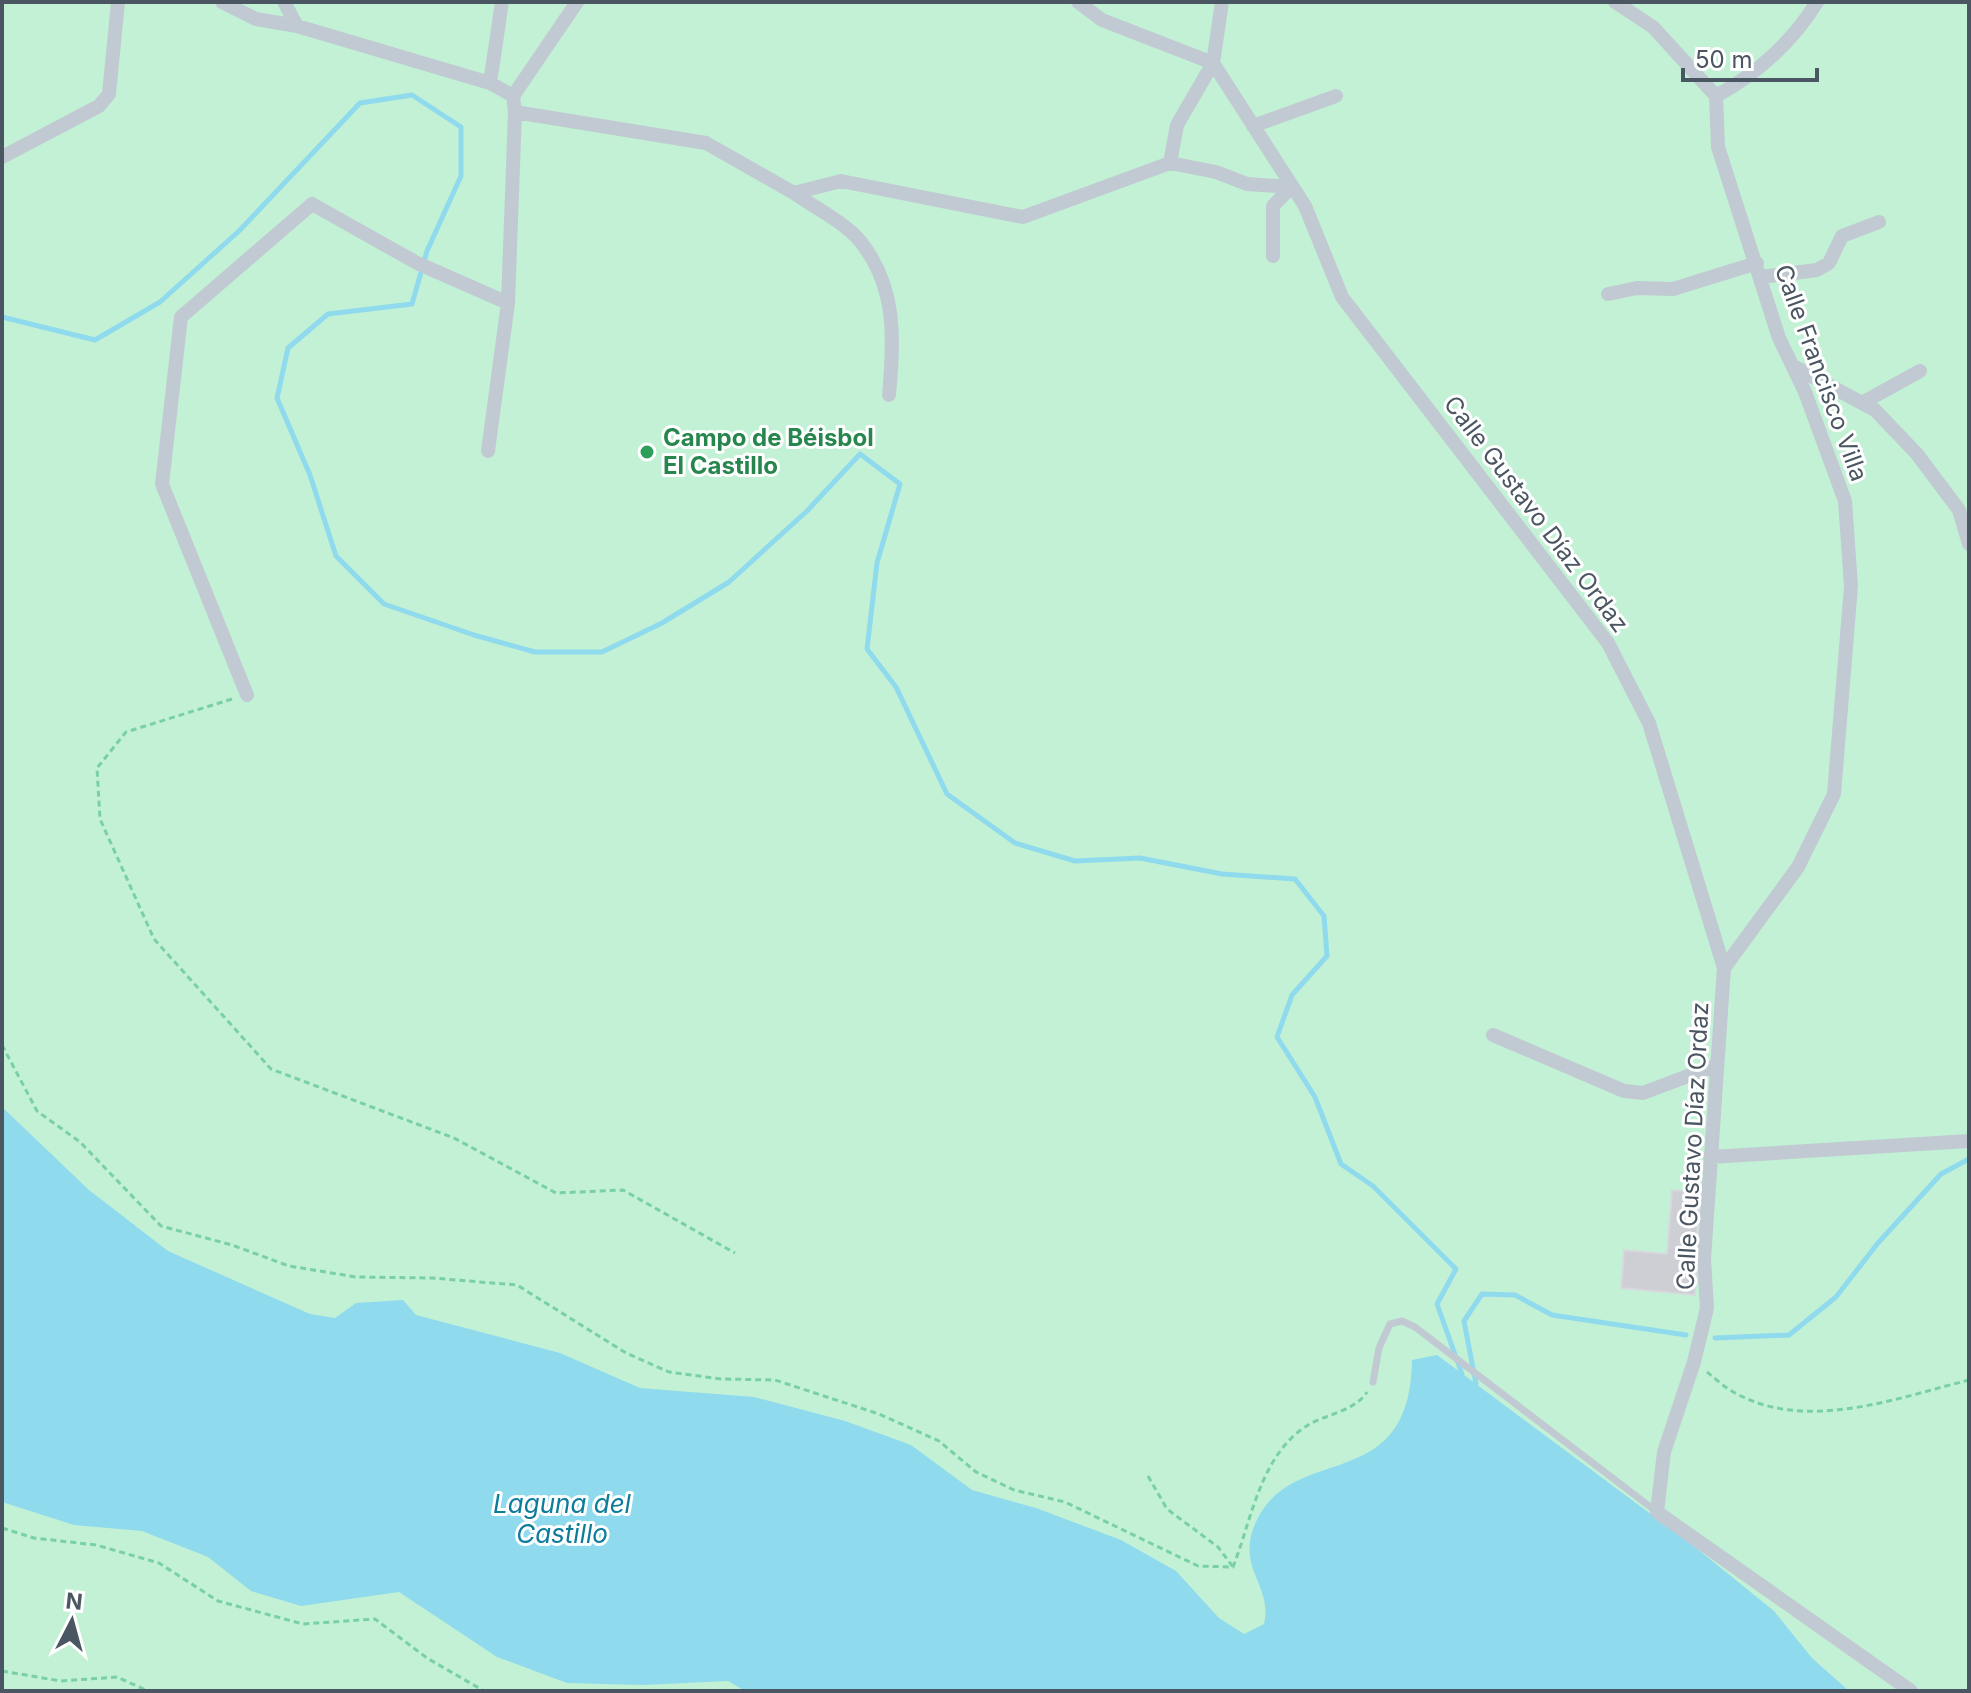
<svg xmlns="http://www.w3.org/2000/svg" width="1971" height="1693" font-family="Inter,sans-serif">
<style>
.green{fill:#c3f1d5}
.water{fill:#90daee}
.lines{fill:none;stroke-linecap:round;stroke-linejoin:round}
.stream{stroke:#90daee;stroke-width:5}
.building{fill:#cdcfd5;stroke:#d7d9de;stroke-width:2}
.path{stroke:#7ad0a6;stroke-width:3;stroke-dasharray:6 4;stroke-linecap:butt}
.lane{stroke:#c1cad2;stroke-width:7}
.street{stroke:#c1cad2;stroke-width:14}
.leisure-dot{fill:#2e9e5b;stroke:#fff;stroke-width:3}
.labels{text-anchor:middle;stroke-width:6;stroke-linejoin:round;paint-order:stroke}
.street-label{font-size:24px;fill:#4a5661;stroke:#fff}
.leisure-label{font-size:24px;font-weight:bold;fill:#27864d;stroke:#fff;text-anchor:start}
.water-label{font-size:26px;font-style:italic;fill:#0c7c9b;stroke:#fff}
</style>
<rect width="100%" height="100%" fill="#f5f3f3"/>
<path class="green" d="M 2,2 L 1969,2 L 1969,1691 L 2,1691 Z"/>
<path class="water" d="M 2,1107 L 89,1190 L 168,1251 L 310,1314 L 335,1318 L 356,1303 L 403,1300 L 416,1315 L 560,1353 L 640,1388 L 754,1397 L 845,1421 L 911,1445 L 972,1490 L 1036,1508 L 1121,1540 L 1176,1571 L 1219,1618 L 1244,1634 L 1264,1624 C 1273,1585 1236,1569 1255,1524 C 1292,1439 1410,1499 1412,1360 L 1437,1355 L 1695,1547 L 1774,1611 L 1812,1658 L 1849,1691 L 745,1691 L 728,1681 L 643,1685 L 567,1683 L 497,1657 L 399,1592 L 301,1606 L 251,1591 L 208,1557 L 142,1531 L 74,1525 L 2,1502 Z"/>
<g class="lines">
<path class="stream" d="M 2,317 L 95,340 L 160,302 L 239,231 L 360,103 L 412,95 L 461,127 L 461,176 L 427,251 L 412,304 L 328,314 L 288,348 L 277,398 L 310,475 L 336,556 L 384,604 L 474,635 L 535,652 L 602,652 L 662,623 L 729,582 L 807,511 L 860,454 L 900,484 L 877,563 L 867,649 L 896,687 L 947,794 L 1015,843 L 1075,861 L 1140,858 L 1222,874 L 1295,879 L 1324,916 L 1327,956 L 1292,995 L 1277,1037 L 1315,1097 L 1341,1164 L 1373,1186 L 1456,1269 L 1437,1304 L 1462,1374
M 1715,1338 L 1789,1335 L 1836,1297 L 1878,1243 L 1941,1174 L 1969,1159
M 1476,1384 L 1464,1321 L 1482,1294 L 1515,1295 L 1552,1315 L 1686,1335"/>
</g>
<path class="building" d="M 1672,1190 L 1699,1192 L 1695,1295 L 1621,1288 L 1624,1250 L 1667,1254 Z"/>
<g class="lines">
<path class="path" d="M 232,699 L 126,732 L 97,768 L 100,819 L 154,939 L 271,1069 L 454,1138 L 556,1193 L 623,1190 L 735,1253
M 2,1045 L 37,1111 L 80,1142 L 161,1226 L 232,1245 L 289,1266 L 356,1277 L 432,1278 L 517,1285 L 626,1353 L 669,1372 L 721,1379 L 775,1380 L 879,1414 L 939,1441 L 976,1472 L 1014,1490 L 1065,1502 L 1198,1566 L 1233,1567 C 1252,1519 1260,1455 1308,1425 C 1327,1414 1355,1411 1367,1392
M 1707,1372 C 1716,1379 1726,1389 1737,1394 C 1808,1432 1897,1398 1969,1380
M 1148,1476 L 1167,1509 L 1218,1547 L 1233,1567
M 2,1528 L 34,1538 L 96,1545 L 159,1563 L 218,1601 L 303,1624 L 375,1619 L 427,1658 L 484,1691
M 2,1671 L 61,1681 L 117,1677 L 148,1691"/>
<path class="lane" d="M 1373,1382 L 1379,1348 L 1390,1324 L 1402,1321 L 1415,1327 L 1657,1512"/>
<path class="street" d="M 222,2 L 256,19 L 297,26 L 490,83 L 513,96 L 515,112 L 706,143 L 794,193 L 841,181 L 1023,217 L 1170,163
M 284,2 L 297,26
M 1078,2 L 1102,20 L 1213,63 L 1305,206 L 1342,297 L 1608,643 L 1649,723 L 1724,968 L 1704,1259 L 1707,1308 L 1694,1362 L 1664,1452 L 1657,1512 L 1911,1691
M 1615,2 L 1653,27 L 1716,96 L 1718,147 L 1779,338 L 1805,392 L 1845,501 L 1851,586 L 1834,794 L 1798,867 L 1724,968
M 490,83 L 502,2
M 513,96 L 577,2
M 1716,96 C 1757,74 1793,41 1817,2
M 1253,126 L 1336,96
M 2,157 L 99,106 L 109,94 L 118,2
M 1170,163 L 1177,125 L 1213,63 L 1222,2
M 1170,163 L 1216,172 L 1247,184 L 1291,187
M 794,193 C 814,207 844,222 860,241 C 897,287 894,339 889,395
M 1273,256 L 1273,206 L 1291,187
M 1761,277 L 1817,270 L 1829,263 L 1842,236 L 1879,222
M 1608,294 L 1637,288 L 1673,289 L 1757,263
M 1793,366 L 1875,410 L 1917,454 L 1959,510 L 1969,544
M 1862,403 L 1920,371
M 488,451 L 508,303 L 515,112
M 247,695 L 162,484 L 181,317 L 312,204 L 417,263 L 508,303
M 1493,1035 L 1624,1091 L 1643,1093 L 1717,1065
M 1710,1157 L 1969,1141"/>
</g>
<circle class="leisure-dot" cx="647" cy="452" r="8"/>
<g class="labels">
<g class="street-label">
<text transform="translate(1821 373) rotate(70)" y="8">Calle Francisco Villa</text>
<text transform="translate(1536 514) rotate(53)" y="8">Calle Gustavo Díaz Ordaz</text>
<text transform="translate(1693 1146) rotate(-87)" y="8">Calle Gustavo Díaz Ordaz</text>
</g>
<g class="leisure-label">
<text x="663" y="446">Campo de Béisbol<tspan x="663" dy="28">El Castillo</tspan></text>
</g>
<g class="water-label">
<text x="562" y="1513">Laguna del<tspan x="562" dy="30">Castillo</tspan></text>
</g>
</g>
<rect width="1971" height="1693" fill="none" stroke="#4a5661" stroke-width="8"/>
<g transform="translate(72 1621) rotate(6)" stroke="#ffffff" stroke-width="6" paint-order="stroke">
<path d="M0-6L14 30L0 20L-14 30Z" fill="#4a5661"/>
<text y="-12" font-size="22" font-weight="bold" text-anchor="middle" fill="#4a5661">N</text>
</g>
<path d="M1683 68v12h134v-12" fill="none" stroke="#4a5661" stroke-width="4"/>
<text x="1695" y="68" font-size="24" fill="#4a5661" stroke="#ffffff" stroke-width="6" paint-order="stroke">50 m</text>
</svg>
